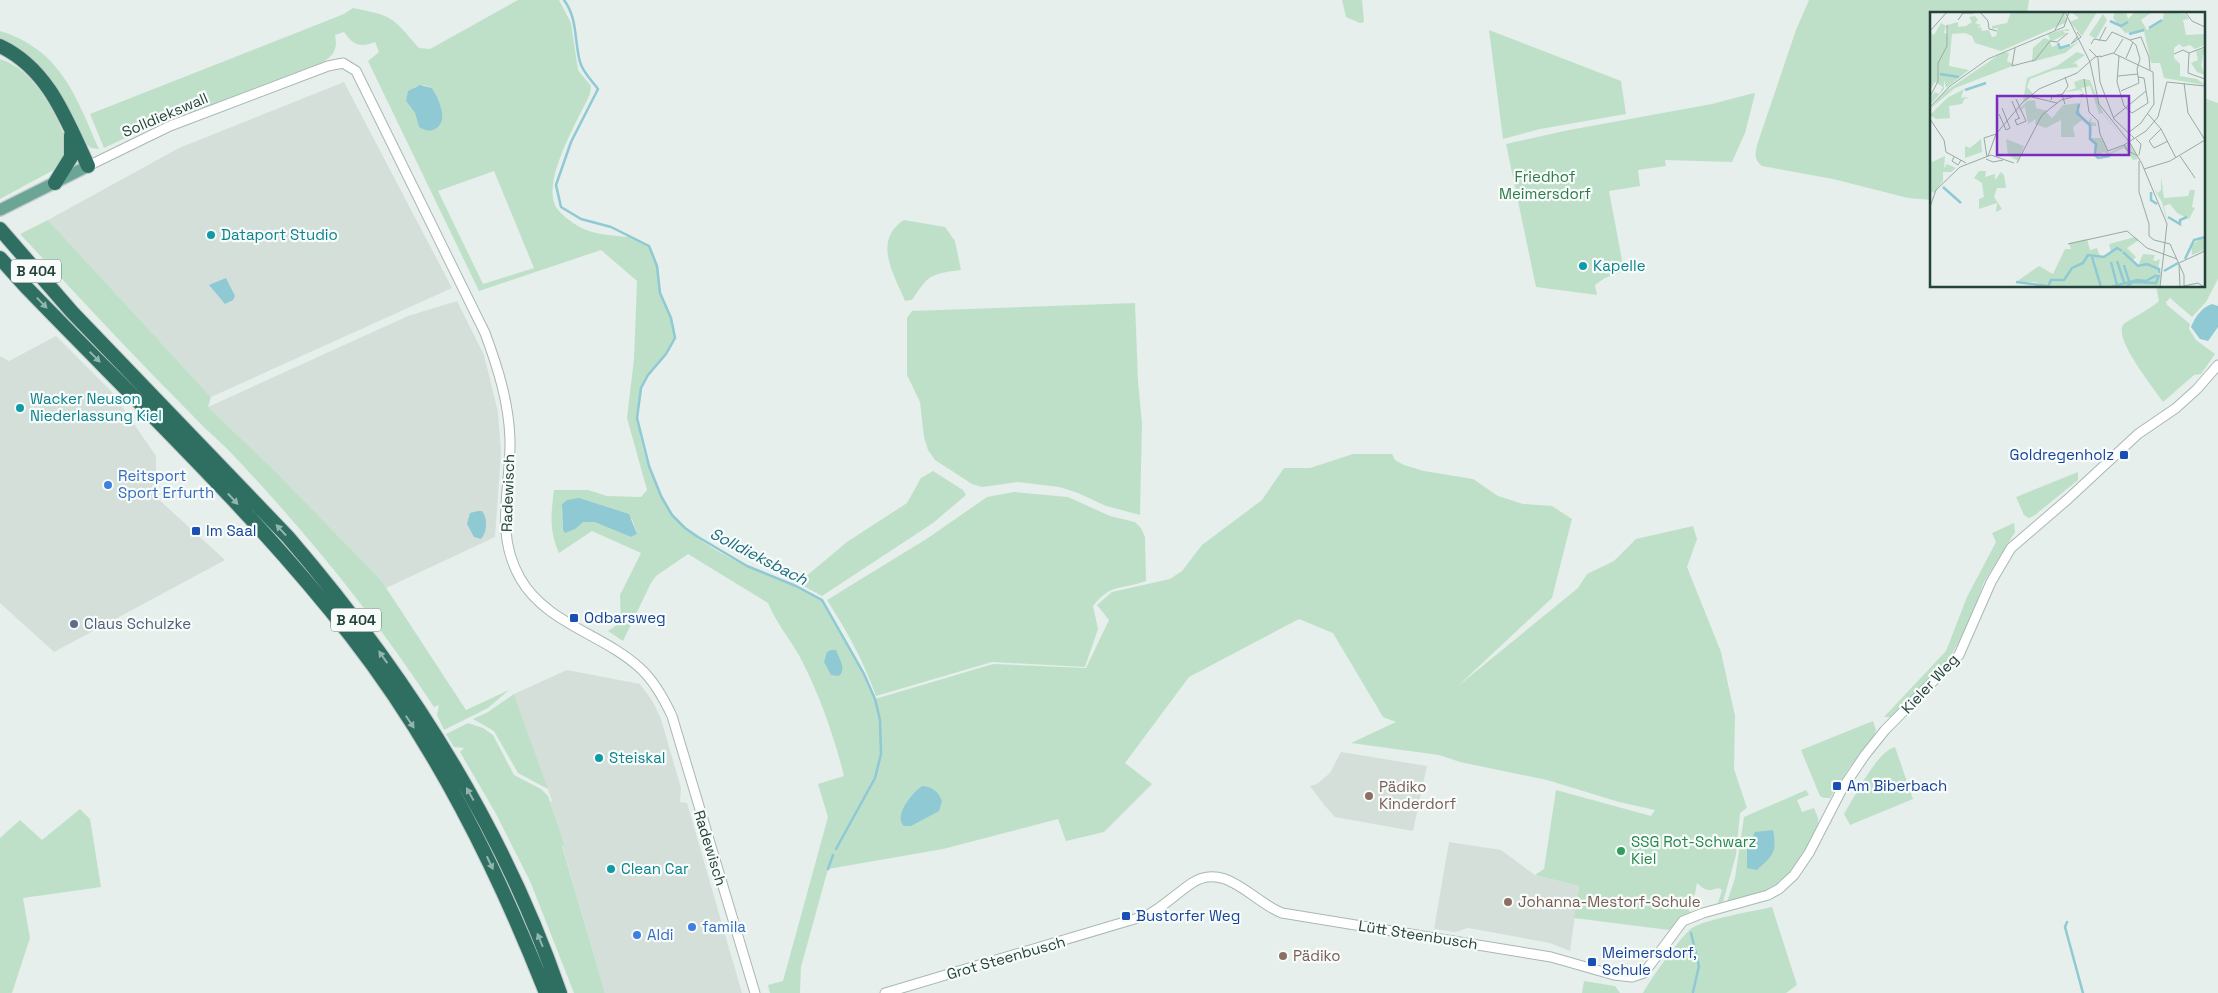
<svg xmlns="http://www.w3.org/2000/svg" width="2218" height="993" font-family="'Space Grotesk',sans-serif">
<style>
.built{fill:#d4dfda}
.green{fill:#bfe0c8;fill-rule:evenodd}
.water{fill:#8ec9d4}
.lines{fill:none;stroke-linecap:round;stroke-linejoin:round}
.stream{stroke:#8ec9d4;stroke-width:2.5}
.minor-casing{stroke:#a8b8b2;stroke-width:11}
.major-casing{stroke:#c2cac8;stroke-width:14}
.highway-casing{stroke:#c2cac8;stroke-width:16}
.minor{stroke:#fff;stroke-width:9}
.major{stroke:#6aa596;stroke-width:11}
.highway{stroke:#2f6f62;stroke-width:14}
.oneway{fill:#93b5ae}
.culture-dot{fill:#0f9aa8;stroke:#f7fbf9;stroke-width:2}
.transit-dot{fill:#1a4fb4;stroke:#f7fbf9;stroke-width:2}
.shop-dot{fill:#3f7fe0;stroke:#f7fbf9;stroke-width:2}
.service-dot{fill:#5c6f8a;stroke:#f7fbf9;stroke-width:2}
.education-dot{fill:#8d6e63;stroke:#f7fbf9;stroke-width:2}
.leisure-dot{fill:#2e9e5b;stroke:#f7fbf9;stroke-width:2}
.labels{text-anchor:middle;stroke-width:4.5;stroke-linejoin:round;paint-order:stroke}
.shield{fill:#f7fbf9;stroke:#637a73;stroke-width:1}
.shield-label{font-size:14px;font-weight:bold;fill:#24423a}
.street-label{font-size:15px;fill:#24423a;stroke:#f7fbf9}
.park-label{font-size:15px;fill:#2d7a4b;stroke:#f7fbf9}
.culture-label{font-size:15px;fill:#0d838f;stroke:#f7fbf9;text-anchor:start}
.transit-label{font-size:15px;fill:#164399;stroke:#f7fbf9;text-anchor:start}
.shop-label{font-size:15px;fill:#366cbe;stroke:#f7fbf9;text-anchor:start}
.service-label{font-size:15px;fill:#4e5e75;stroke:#f7fbf9;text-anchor:start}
.education-label{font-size:15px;fill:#785e54;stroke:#f7fbf9;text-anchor:start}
.leisure-label{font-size:15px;fill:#27864d;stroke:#f7fbf9;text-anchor:start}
.water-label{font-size:16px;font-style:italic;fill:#1c6f80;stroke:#f7fbf9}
.inset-river{fill:none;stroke:#8ec9d4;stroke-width:2.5}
.inset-road{fill:none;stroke:#98aaa4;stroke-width:1}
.view{fill:#7b2cbf;fill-opacity:0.15;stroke:#7b2cbf;stroke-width:2.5}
.inset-edge{fill:none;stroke:#24423a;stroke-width:2.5}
</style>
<rect width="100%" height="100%" fill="#e6efeb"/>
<path class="built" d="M 344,82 L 452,288 L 211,397 L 48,220 L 179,148 Z
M 457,301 L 484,355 L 498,412 L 501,453 L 495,537 L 386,588 L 381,580 L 275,471 L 208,407 L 408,316 Z
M 56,336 L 112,392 L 156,456 L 156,497 L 225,560 L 54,652 L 0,603 L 0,356 L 9,361 Z
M 567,670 L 640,684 L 653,702 L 661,719 L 681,788 L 680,802 L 687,803 L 742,993 L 605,993 L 562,845 L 565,844 L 550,802 L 552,801 L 514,694 Z
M 1341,752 L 1427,766 L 1413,831 L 1335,817 L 1325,806 L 1310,786 L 1317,784 L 1330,773 Z
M 1449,842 L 1501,850 L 1535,875 L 1579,886 L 1570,951 L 1550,943 L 1468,928 L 1455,932 L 1434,929 Z"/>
<path class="green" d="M 518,0 L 559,0 L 571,23 L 578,70 L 591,86 L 590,94 C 578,120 543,178 555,205 C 559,214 575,225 584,229 C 597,235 612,235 626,237 L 628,236 L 649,246 C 652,253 656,260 657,267 C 659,276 658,285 660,293 C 664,308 674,320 674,336 C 674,352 655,364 647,376 C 627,409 645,464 661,496 C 684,541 738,563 783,581 C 793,585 817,594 823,602 C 829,609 833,620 838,628 C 851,651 864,674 875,699 L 993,664 L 1086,668 L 1109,620 L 1097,605 L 1112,592 L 1170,579 L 1182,571 L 1202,545 L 1262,500 L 1284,468 L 1310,468 L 1353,454 L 1392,454 L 1395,460 L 1404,465 L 1424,471 L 1473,479 L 1498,496 L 1523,504 L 1552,506 L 1572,519 L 1552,598 L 1458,686 L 1578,588 L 1587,574 L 1614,561 L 1636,539 L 1693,526 L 1697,539 L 1687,567 L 1721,652 L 1735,716 L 1734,769 L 1747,808 L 1740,813 L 1736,855 L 1723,902 L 1718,903 L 1722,890 L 1718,888 C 1708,892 1704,890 1697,883 L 1695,894 L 1686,905 L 1690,912 L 1669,930 L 1574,918 L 1579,886 L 1535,875 L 1544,869 L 1556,790 L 1651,816 L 1655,810 L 1619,802 L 1547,780 L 1460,762 L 1439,755 L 1351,743 L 1396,722 L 1383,717 L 1333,633 L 1299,619 L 1189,677 L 1125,763 L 1152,784 L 1104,832 L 1066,841 L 1058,819 L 943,849 L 828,869 L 801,967 L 800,993 L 770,993 L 768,985 L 783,981 L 828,817 L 818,784 L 844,776 C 834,736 820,696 801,659 C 791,640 776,623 768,603 L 688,554 L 656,576 L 651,583 L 623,641 L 608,631 L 621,622 L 620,595 L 641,553 L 592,531 L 559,553 C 549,531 551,513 554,490 L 588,490 L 607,496 L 641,497 L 647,490 L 627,418 L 634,359 L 637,281 L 601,250 L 479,291 L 368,61 L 379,52 L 375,42 C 360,48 353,45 344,32 L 335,35 C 338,49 334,55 323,62 L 201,109 L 157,123 L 104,148 L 90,114 L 344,14 L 353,8 C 394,16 392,17 419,48 L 430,49 ZM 424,85 L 432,88 L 441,108 L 419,127 L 415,113 L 406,101 L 414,87 ZM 494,171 L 534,268 L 483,284 L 438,191 ZM 567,500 L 632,519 L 637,534 L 631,537 L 595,521 L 583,521 L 563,531 L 562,504 Z
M 1342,0 L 1362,0 L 1364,22 L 1360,23 L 1346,17 Z
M 1809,0 L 2029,0 L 2027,14 L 1932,14 L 1932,200 L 1908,198 L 1833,179 L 1762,166 C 1754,160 1755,154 1757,145 L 1796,30 Z
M 1489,30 L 1621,81 L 1626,114 L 1540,129 L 1503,139 Z
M 0,31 C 61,50 76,96 99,149 L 91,148 L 84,142 L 51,79 L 32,60 L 0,43 Z
M 0,59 C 33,68 61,118 68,149 L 59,167 L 0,199 Z
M 1754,93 L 1755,94 L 1745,133 L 1732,162 L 1665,160 L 1666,166 L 1638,170 L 1640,186 L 1609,191 L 1624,271 L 1605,278 L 1595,285 L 1597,295 L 1536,287 L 1506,144 L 1564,131 L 1712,104 Z
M 2204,98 L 2218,103 L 2218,279 L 2206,302 L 2192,317 L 2170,298 L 2166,302 L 2167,305 L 2190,324 L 2189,329 L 2196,340 L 2215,354 L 2201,374 L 2194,375 L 2163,402 C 2154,388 2114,340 2123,325 C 2126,321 2151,309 2159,301 L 2156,286 L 2204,286 Z
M 48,220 L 211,397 L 208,407 L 275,471 L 381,580 L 466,710 L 509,690 L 488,708 L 444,730 L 437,715 L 439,705 L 434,707 C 375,617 307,533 233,455 C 221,442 207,431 195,418 C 135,358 78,296 20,234 Z
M 904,220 L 945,227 L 955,241 L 961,270 C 931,274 929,274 912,300 L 905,301 C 894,274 872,241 904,220 Z
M 1135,303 L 1138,381 L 1142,423 L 1140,515 L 1106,506 L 1078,493 L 1059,487 L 1018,482 L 982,487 L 972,484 L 935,460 L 928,450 L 924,437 L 920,402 L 907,375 L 907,318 L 912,311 Z
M 933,471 L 963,490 L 966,495 L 933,523 L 822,596 L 798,583 L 847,542 L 907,503 L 921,478 Z
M 2078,472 L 2078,480 L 2035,515 L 2029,518 L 2024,515 L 2016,497 Z
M 1014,492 L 1068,497 L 1110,516 L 1135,522 L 1141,528 L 1145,537 L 1146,581 C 1121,590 1111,583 1093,606 L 1098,629 L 1085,667 L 992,662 L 876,696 C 864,662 847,631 827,600 L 928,538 L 987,497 Z
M 2014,523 L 2015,532 L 1984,582 L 1966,629 L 1952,654 L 1893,717 L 1884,717 L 1946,651 L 1967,597 L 1996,542 L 1992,533 Z
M 514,694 L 548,789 L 518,773 L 494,731 L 473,719 L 488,712 Z
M 1873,721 L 1876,730 L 1874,736 L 1849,768 L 1830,798 L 1824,798 L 1820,796 L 1801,750 Z
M 468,723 L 483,728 L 493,735 L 514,775 L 541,789 L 548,796 L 565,845 L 562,846 L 605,993 L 574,993 L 530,881 L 495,812 L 460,752 L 464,748 L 454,747 L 446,734 Z
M 1895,747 L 1913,799 L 1850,825 L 1844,814 C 1854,798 1877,751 1895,747 Z
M 1806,790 L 1809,795 L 1797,800 L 1802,812 L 1814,808 C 1815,811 1818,816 1818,819 C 1820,837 1785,884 1769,891 C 1756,897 1741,899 1727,902 L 1735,878 L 1744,817 Z
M 80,809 L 90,819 L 101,887 L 23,898 L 30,938 L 12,993 L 0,993 L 0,838 L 20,820 L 42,840 Z
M 1772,907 L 1797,985 L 1786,993 L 1643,993 C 1650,980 1682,935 1692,928 C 1706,919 1754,911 1772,907 Z
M 1584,981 L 1615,986 L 1620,993 L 1582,993 Z"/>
<path class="water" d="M 420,85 L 432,88 C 438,98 450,121 435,129 C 429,132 424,130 419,127 L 415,113 L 406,101 L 408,91 Z
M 226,278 L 235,296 L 233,300 L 225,304 L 209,285 Z
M 2212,304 L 2218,306 L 2218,327 L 2208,341 L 2200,339 L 2191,327 C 2195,317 2202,307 2212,304 Z
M 579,498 L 629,514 L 637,534 L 631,537 L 595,522 L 583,522 L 575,529 L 565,533 L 563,530 L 562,504 L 567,500 Z
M 478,511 L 482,511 C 488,518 487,533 481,539 L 474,537 L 467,524 L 470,513 Z
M 831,650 L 836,650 C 839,659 847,668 839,676 L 831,675 L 824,662 L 827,652 Z
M 922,786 C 932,787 938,791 942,801 L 939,811 L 911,826 L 904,826 C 893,816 912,793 922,786 Z
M 1773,830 C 1777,852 1774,855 1757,870 L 1747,868 L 1747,849 L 1755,832 Z"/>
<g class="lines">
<path class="stream" d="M 564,0 C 578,19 574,40 580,62 C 582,71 592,81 598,89 L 571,142 L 556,185 L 561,207 L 581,219 L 611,227 L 649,246 L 657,266 L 660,293 L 671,318 L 675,338 L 666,354 L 648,375 L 641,388 L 637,418 L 649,466 L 661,496 L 672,515 L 685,528 L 698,537 L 747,566 L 796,586 L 822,600 L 864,674 L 875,699 L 880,720 L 881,754 L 875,778 L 836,849
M 828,869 L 833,855
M 2067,922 L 2065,927 L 2083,993
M 1691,933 L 1699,966 L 1693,992"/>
<defs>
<path id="minor" d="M 88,166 L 170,126 L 328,66 L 343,63 L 356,71 L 485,333 C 498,368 509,403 510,440 C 511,489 494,532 520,578 C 546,624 604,634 641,669 C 654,681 664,699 672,716 L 755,993
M 885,993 L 1148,915 C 1164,906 1177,893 1192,883 C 1225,861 1253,902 1282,913 L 1551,957 L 1614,975 L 1632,977 L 1644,973 L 1683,921 L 1703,913 L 1768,895 L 1779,889 L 1794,875 L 1809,853 L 1842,789 L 1865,755 L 1885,730 L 1959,655 L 1991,582 L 2011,548 L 2068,499 L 2138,434 L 2176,408 L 2197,389 L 2218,365"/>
<path id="major" d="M 0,210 L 88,166"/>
<path id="highway" d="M 0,46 C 49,69 67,121 88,166
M 55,183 L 71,157 L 71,135
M 0,229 L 72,312 L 288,537 C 404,672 502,824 560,993
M 0,258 L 27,288 C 137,402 253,511 351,636 C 435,744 496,866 546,993"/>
</defs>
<use href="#minor" class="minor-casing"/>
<use href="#major" class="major-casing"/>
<use href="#highway" class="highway-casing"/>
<use href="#minor" class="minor"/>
<use href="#major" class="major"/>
<use href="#highway" class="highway"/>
</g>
<defs><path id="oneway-solid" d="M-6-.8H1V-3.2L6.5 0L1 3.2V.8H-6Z" transform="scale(1.25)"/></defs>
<g class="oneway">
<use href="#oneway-solid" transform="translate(42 303) rotate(46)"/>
<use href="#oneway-solid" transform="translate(95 357) rotate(45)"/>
<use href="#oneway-solid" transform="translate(233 499) rotate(47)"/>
<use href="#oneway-solid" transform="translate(281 530) rotate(-133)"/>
<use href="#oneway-solid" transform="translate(383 657) rotate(-125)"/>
<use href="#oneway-solid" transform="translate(410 722) rotate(56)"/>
<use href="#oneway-solid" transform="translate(470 794) rotate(-119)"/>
<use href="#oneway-solid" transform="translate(490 863) rotate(65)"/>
<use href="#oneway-solid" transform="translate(540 940) rotate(-112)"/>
</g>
<g class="culture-dot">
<circle cx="211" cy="235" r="5"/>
<circle cx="1583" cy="266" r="5"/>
<circle cx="20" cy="408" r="5"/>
<circle cx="599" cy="758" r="5"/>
<circle cx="611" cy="869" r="5"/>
</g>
<g class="transit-dot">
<rect x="2119" y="450" width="10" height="10" rx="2.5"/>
<rect x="191" y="526" width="10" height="10" rx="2.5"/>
<rect x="569" y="613" width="10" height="10" rx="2.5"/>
<rect x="1832" y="781" width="10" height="10" rx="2.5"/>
<rect x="1121" y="911" width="10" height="10" rx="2.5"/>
<rect x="1587" y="957" width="10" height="10" rx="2.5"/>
</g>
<g class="shop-dot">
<circle cx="108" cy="485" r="5"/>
<circle cx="692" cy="927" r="5"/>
<circle cx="637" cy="935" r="5"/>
</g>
<circle class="service-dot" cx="74" cy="624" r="5"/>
<g class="education-dot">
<circle cx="1369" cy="796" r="5"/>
<circle cx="1508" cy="902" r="5"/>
<circle cx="1283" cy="956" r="5"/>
</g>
<circle class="leisure-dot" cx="1621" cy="851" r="5"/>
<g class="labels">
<g class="shield">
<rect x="11" y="259.5" width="50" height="23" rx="4"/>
<rect x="331" y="608.5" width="50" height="23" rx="4"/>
</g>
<g class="shield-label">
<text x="36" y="276">B 404</text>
<text x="356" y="625">B 404</text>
</g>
<g class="street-label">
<text transform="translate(165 115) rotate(-23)" y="5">Solldiekswall</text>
<text transform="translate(508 493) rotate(-88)" y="5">Radewisch</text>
<text transform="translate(1930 684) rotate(-47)" y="5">Kieler Weg</text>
<text transform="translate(710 848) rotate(73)" y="5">Radewisch</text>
<text transform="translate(1418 935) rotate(9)" y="5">Lütt Steenbusch</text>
<text transform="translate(1006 958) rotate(-16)" y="5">Grot Steenbusch</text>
</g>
<g class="park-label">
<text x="1545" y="182">Friedhof<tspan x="1545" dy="17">Meimersdorf</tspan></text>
</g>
<g class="culture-label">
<text x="221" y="240">Dataport Studio</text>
<text x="1593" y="271">Kapelle</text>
<text x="30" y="404">Wacker Neuson<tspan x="30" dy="17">Niederlassung Kiel</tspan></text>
<text x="609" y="763">Steiskal</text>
<text x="621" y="874">Clean Car</text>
</g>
<g class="transit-label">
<text x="2114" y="460" text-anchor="end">Goldregenholz</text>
<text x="206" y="536">Im Saal</text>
<text x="584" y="623">Odbarsweg</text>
<text x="1847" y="791">Am Biberbach</text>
<text x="1136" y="921">Bustorfer Weg</text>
<text x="1602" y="958">Meimersdorf,<tspan x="1602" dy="17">Schule</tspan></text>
</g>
<g class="shop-label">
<text x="118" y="481">Reitsport<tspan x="118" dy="17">Sport Erfurth</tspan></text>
<text x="702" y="932">famila</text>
<text x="647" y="940">Aldi</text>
</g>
<g class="service-label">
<text x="84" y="629">Claus Schulzke</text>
</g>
<g class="education-label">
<text x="1379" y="792">Pädiko<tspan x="1379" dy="17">Kinderdorf</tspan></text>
<text x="1518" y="907">Johanna-Mestorf-Schule</text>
<text x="1293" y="961">Pädiko</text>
</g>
<g class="leisure-label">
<text x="1631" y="847">SSG Rot-Schwarz<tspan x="1631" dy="17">Kiel</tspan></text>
</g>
<g class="water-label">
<text transform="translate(759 556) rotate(27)" y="6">Solldieksbach</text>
</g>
</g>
<g transform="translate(1930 12)">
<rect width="275" height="275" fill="#e6efeb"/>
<path d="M 81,0 L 134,0 L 137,10 L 71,39 L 45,31 L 42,24 L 35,21 L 22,22 L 19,54 L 39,58 L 16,76 L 14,68 L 14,77 L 1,92 L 0,86 L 5,80 L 9,82 L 13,75 L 5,70 L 0,78 L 0,20 L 4,23 L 11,11 L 16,14 L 14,21 L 18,22 L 17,13 L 28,10 L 28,15 L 36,14 L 42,10 L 39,5 L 45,4 L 48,8 L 45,11 L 51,13 L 47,16 L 51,15 L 52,19 L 59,18 L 62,25 L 66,24 L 68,16 L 62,17 L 62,14 L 77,11 ZM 141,0 L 167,0 L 152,24 L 140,10 L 149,6 ZM 185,0 L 196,0 L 198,7 L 205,0 L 222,0 L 211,8 L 217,18 L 233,7 L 234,0 L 255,2 L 259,7 L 253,8 L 256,23 L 274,22 L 275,33 L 265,37 L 260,33 L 253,35 L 249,32 L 244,36 L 244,46 L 250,52 L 250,64 L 267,67 L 275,73 L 234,66 L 230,51 L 221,51 L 214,19 L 195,21 L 183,6 ZM 173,2 L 177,8 L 166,27 L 159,23 ZM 128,19 L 138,17 L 140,19 L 133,19 L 136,22 L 120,30 L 122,35 L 129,32 L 131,36 L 136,36 L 150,29 L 135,41 L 102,50 L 103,36 L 114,26 L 120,28 L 118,22 ZM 275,36 L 271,53 L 275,63 L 267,60 L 261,51 L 268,48 L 266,39 ZM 73,40 L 79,41 L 77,49 L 85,53 L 25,76 L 0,97 L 13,81 ZM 147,40 L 155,43 L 142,52 L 146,51 L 148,55 L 124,58 L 100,67 L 97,75 L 105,84 L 93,89 L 97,66 L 127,54 ZM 153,67 L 160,68 L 173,101 L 196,130 L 172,101 L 169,102 L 160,74 L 151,76 L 153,81 L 150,78 L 135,80 L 146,76 L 144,70 ZM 34,77 L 31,86 L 36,85 L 39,87 L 35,86 L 32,92 L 19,94 L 20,106 L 6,107 L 0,103 L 17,86 ZM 153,83 L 149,97 L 151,104 L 158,110 L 162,105 L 161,110 L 166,111 L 166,114 L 161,114 L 162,118 L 161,126 L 171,126 L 179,141 L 200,131 L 208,147 L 203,148 L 194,136 L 178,143 L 174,140 L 167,144 L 166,131 L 160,128 L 159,124 L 160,115 L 152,108 L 143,115 L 145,125 L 131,125 L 131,108 L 116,116 L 105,112 L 106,107 L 98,112 L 95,95 L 87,100 L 97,89 L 105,88 L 106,96 L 118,99 L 116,100 L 122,106 L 133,93 L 150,91 ZM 51,127 L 52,140 L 35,146 L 35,134 L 40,136 ZM 76,127 L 94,134 L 88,149 L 78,143 ZM 0,144 L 2,150 L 15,144 L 14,156 L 17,152 L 26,156 L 21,160 L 13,160 L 13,169 L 4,181 L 0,179 ZM 49,159 L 56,159 L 55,165 L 65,162 L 65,168 L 71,160 L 74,163 L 76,176 L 67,176 L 64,185 L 72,197 L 66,200 L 67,191 L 49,197 L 49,187 L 54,185 L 52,171 L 44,166 ZM 231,165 L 234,186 L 258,184 L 260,178 L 265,178 L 262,195 L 265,196 L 259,207 L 247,201 L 240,192 L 234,194 L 238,214 L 232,190 L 224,177 L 228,181 L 231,178 ZM 205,225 L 209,228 L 197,236 L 206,245 L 202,249 L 208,254 L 213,242 L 225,243 L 223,248 L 226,249 L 230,247 L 227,262 L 232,260 L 229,275 L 118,275 L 105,270 L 86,270 L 109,254 L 123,262 L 135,237 L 141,237 L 139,231 L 157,227 L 160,238 L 167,236 L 170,244 L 175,244 L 181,240 L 179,232 ZM 272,226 L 275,226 L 275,238 L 262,243 L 261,233 Z" fill="#bfe0c8"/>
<path class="inset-river" d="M 180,9 L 191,14 L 198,10M 219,16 L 232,8M 199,22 L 214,18M 128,31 L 130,36 L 140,33M 10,62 L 29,65M 35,78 L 56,71M 149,92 L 147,101 L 160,113 L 160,127 L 166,132 L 165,143 L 168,146 L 180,144M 13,175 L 31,191M 221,180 L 221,188 L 227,192M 238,205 L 250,212 L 250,208 L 257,205M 193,240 L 208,254 L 217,252 L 229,257 L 229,261M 162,245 L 171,275M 255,247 L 264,228 L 275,225M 187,249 L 194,270M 181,250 L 187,273M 194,253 L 199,269M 234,259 L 248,251M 86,270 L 117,274M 118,275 L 121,268 L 134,268 L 142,256 L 153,251 L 158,243 L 174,245 L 187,236 L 192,239M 181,275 L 207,268 L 216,269 L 227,263M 196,275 L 203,270 L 226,271 L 229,263"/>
<path class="inset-road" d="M 50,0 L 58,9 L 59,17 L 67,19M 135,0 L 160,50M 255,0 L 262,9 L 275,15M 28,8 L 33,1 L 44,1M 125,18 L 134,1M 0,19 L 17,0M 147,20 L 151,25 L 141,32 L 147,25M 182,20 L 200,28 L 211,25 L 219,45 L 220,58M 169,29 L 176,15M 161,32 L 164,27 L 176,29 L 182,20M 85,36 L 82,54 L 105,48 L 120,29 L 127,30 L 138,21M 159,37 L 168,46 L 170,70 L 184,107 L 205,127M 184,41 L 193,27M 259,41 L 258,61 L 275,67M 259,41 L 275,35M 244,42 L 253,38 L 259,41M 189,44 L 187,70 L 194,94 L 202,101 L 218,91 L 214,66 L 208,65M 170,45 L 183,41 L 223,60 L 224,92 L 211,111 L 198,121M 196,46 L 203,30M 160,50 L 169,92 L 200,131 L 212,152M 188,64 L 208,62M 135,65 L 138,74 L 132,83 L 135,92M 154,67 L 159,100 L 168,109 L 170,122 L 178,139 L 194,133M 254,71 L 258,101 L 275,128M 191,79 L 209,71 L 207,57 L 210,47 L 206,33 L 200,28M 0,85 L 8,69 L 8,51 L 17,34 L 17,13M 102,85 L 127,91M 86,87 L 96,109 L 87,113 L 85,108 L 90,106M 121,88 L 122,84 L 133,82M 82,89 L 89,106M 0,95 L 20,74 L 58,47 L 134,15 L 139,0M 69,102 L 76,118 L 80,116 L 72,96M 218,102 L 231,117 L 246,146M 183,106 L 216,79M 0,107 L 14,128 L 16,140 L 36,151M 231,117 L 219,129 L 224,136 L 238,129M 206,127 L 211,132 L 209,143M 194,133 L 216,119 L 228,105 L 237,70 L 275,74M 194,133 L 198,139 L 208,144M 58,144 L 66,122 L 93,90 L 109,77 L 147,61 L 165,45 L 171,44M 250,144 L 265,166M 24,145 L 22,149 L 28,153 L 31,148M 57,145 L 54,126 L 66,122M 56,147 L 63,150 L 73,148M 209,149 L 209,180 L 219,212 L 219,224 L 224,228 L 240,232 L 254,263 L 254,275M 87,151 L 112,103 L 131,88 L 154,82M 212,152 L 237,212 L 230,275M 214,157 L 240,149 L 275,128M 0,195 L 6,178 L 30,155 L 61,143 L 84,151M 138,232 L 197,219 L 217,236 L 247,247M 249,251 L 275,239M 249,252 L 250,275M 254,274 L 268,271 L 274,275"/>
<path class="view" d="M 67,84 L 199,84 L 199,143 L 67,143 Z"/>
<rect width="275" height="275" class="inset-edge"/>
</g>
</svg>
